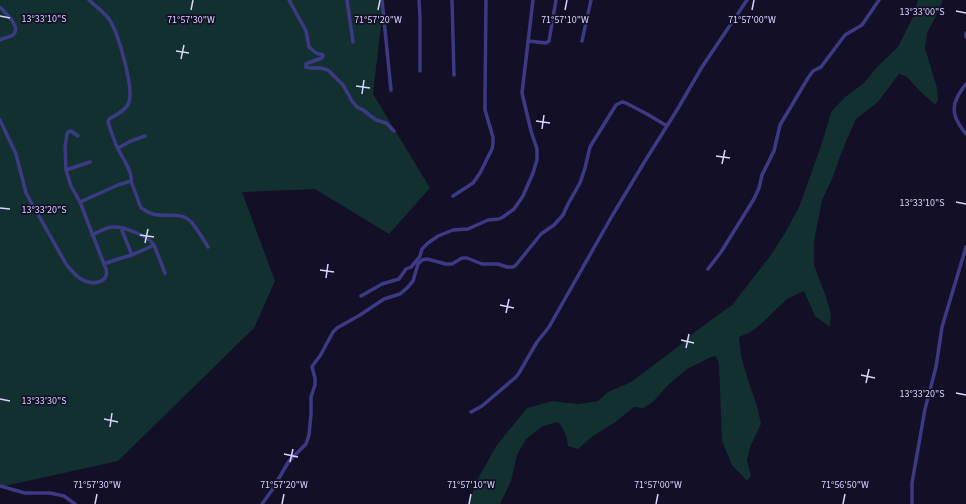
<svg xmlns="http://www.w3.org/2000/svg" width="966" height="504" font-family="'Source Sans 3',sans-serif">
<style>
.green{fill:#12302f}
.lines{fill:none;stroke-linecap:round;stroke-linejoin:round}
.street{stroke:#3d3a85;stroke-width:3.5}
.ticks{fill:none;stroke:#d9d4ff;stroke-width:1.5}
.ticks-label{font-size:10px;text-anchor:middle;fill:#d9d4ff;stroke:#130f26;stroke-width:3.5;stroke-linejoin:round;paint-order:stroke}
</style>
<rect width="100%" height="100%" fill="#130f26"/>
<path class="green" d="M 0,0 L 384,0 L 373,94 L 430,188 L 389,234 L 315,189 L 242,192 L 275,281 L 254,328 L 118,461 L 0,487 Z
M 918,0 L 943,0 L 936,16 L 927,33 L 925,48 L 937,88 L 938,100 L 935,105 L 921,92 L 906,76 L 899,74 L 877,103 L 856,119 L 842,151 L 832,179 L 822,200 L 814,242 L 814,265 L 826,297 L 831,314 L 830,327 L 815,316 L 804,291 L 787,299 L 761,324 L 751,332 L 739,337 L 741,355 L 747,377 L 757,406 L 761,424 L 750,447 L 747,461 L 751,476 L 747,481 L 732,465 L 722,441 L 719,364 L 716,356 L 709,358 L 687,369 L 668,385 L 653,402 L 643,408 L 634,407 L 614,423 L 593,436 L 578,449 L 568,446 L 566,435 L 560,424 L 557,422 L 543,426 L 526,439 L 517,455 L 511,481 L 500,504 L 469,504 L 477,480 L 497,445 L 527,408 L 553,401 L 567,403 L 579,404 L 598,401 L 608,392 L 631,382 L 675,349 L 696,331 L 732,305 L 771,255 L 785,233 L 800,205 L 823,140 L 831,112 L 845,97 L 864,83 L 876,68 L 898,47 L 913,17 Z"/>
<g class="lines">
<path class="street" d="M 289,0 L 306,31 L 309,47 L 316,53 L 323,55 L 323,56 L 322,58 L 308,63 L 306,64 L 306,67 L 310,68 L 321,68 L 328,70 L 343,85 L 352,101 L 357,107 L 363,110 L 376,120 L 386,123 L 394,131
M 347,0 L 353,42
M 382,0 L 391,90
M 419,0 L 420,17 L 420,71
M 452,0 L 454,75
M 0,7 C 5,13 22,27 13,35 C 10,37 4,38 0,40
M 966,33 L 966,37
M 528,41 L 546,43 L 549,41 L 556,0
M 582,41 L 591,0
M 966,84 C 963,88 959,93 957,98 C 950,111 957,123 966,134
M 0,120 L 16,154 L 26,193 L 66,264 C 71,270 77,278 85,281 C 99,286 112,279 104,264 L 80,202 L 71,186 L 66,170 L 65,147 L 67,134 L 68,132 L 71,131 L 78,136
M 118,148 L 131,141 L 145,136
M 66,170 L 90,162
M 131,181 L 141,208 C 145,210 148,213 153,214 C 166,218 181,210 192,223 C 198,230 203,239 208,247
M 453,196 L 473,183 L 480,173 L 492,149 L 493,144 L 493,137 L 485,110 L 485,97 L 486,0
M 80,202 L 118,185 L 131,181 C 133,172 122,157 118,149 C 114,141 111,131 108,122 L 109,119 C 116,115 127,110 129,102 C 134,87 118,32 109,19 C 104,12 95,6 89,0
M 121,228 L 132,255
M 92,235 C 99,232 106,227 113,227 C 123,226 148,236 154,245 L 132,255 L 118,259 L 104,264
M 154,245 L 165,273
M 708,269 L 721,252 L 754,199 L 759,188 L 762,175 L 774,151 L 780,125 L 808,78 L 813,71 L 821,67 L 845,35 L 862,25 L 879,0
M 361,296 L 382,284 L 399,279 L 406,269 L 411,267 L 417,260 L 420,256 L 422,249 L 428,243 L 438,236 L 453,230 L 468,229 L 488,220 L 499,219 L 503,217 L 514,209 L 523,196 L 533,173 L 537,160 L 537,149 L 531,131 L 522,93 L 533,0
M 471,412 L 482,406 L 516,377 L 519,373 L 537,342 L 549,327 L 612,216 L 645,161 L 677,110 L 702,67 L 747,0
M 0,486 L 25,493 L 50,493 L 64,496 L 75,504
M 262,504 L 272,490 L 289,461 L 306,444 L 309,435 L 311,414 L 311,397 L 315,385 L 315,378 L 312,367 L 313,365 L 320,356 L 333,332 L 337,328 L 360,315 L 384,299 L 400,294 L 407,288 L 413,281 L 418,264 L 422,260 L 427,259 L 446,264 L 452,264 L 462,258 L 467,258 L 482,264 L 498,264 L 507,267 L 513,267 L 516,265 L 541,234 L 554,225 L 563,215 L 568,204 L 580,183 L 585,168 L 590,147 L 593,142 L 616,105 L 622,102 L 626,103 L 647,114 L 667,126
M 912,504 L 912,483 L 925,409 L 936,367 L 942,327 L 966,247"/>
</g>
<path class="ticks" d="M 191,10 L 193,0M 378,10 L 380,0M 565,10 L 567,0M 752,10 L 754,0M 956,11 L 966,13M 0,16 L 10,18M 176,51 L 189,53M 181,59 L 184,45M 356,86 L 370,88M 362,94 L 364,80M 536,121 L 550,123M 542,129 L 544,115M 716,156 L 730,158M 722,164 L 725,150M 956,202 L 966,204M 0,208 L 10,209M 140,235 L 154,237M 145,243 L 148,229M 320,270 L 334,272M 326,278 L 328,264M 500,305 L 514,308M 506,313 L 509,299M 681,340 L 694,343M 686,348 L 689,334M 861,375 L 875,378M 866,383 L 869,369M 956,393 L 966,395M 0,399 L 10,401M 104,419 L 118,422M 110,427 L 112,413M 284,454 L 298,457M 290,462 L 293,449M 95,504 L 97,494M 282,504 L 284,494M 469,504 L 471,494M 656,504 L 658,494M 843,504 L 845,494"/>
<g class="ticks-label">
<text x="922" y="15">13°33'00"S</text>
<text x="44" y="22">13°33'10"S</text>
<text x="191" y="23">71°57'30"W</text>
<text x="378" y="23">71°57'20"W</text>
<text x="565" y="23">71°57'10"W</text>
<text x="752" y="23">71°57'00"W</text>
<text x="922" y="206">13°33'10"S</text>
<text x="44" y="213">13°33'20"S</text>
<text x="922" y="397">13°33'20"S</text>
<text x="44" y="404">13°33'30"S</text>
<text x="97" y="488">71°57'30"W</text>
<text x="284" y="488">71°57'20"W</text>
<text x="471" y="488">71°57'10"W</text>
<text x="658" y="488">71°57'00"W</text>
<text x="845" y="488">71°56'50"W</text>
</g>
</svg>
